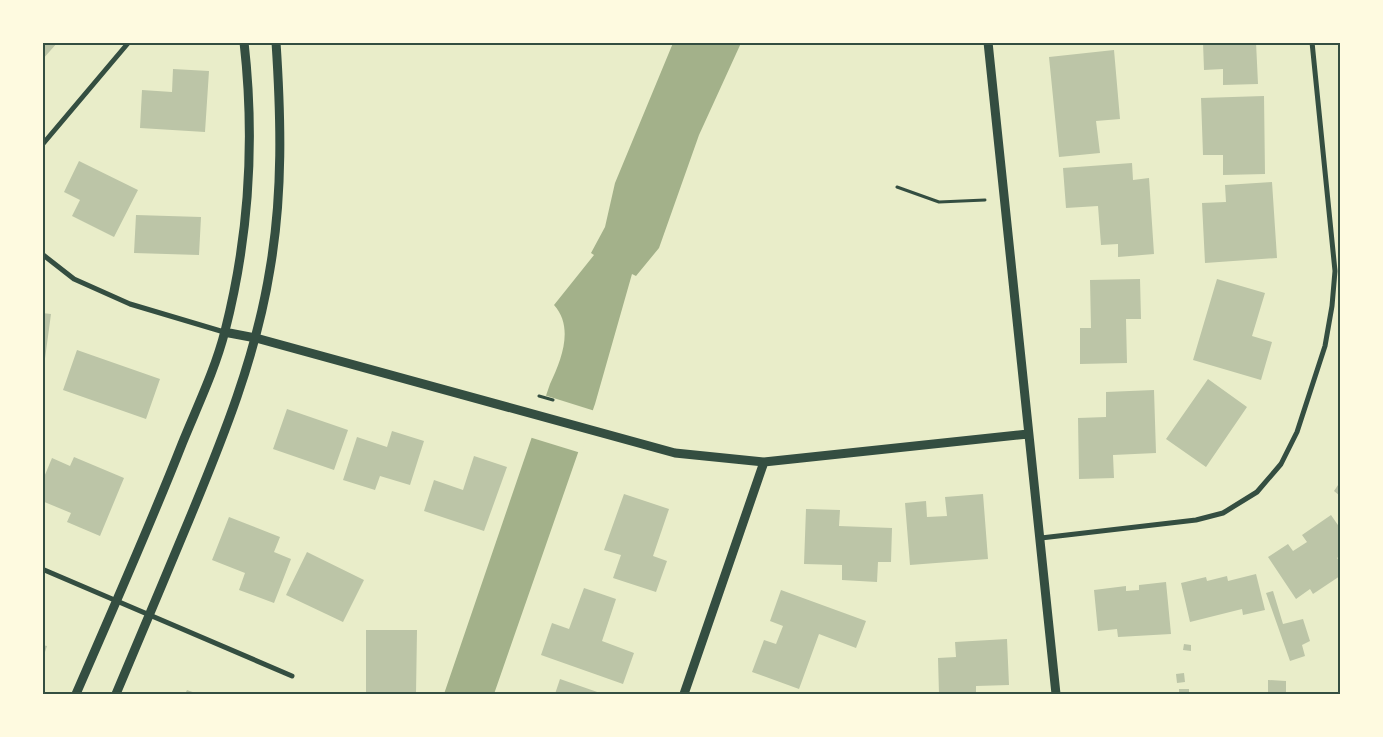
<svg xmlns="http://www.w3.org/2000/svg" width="1383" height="737" font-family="Poppins,sans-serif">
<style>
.water{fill:#a3b18a}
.pier{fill:#e9edc9}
.building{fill:#bcc5a7}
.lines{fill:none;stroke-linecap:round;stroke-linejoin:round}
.path{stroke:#344e41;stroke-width:3}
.minor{stroke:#344e41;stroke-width:5}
.tertiary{stroke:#344e41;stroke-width:9}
.neatline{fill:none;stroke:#344e41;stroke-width:2}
</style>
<rect width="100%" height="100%" fill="#e9edc9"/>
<path class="water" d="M 673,43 L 741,43 L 699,135 L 659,248 L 636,276 L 632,274 L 595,404 L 494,694 L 444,694 L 550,384 C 562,359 574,327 554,305 L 594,255 L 591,253 L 605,227 L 615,183 Z"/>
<path class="pier" d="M 544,395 L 595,411 L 581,453 L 529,437 Z"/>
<path class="building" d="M 42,42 L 58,42 L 42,60 Z
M 1203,42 L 1256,42 L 1258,84 L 1223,85 L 1223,69 L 1204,70 Z
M 1114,50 L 1120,119 L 1096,121 L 1100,153 L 1059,157 L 1049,57 Z
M 173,69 L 209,71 L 205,132 L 140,128 L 142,90 L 172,92 Z
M 1264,96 L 1265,174 L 1223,175 L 1223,155 L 1203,155 L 1201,98 Z
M 79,161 L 138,190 L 114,237 L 72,216 L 80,200 L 64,192 Z
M 1132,163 L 1133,180 L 1149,178 L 1154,254 L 1118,257 L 1118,244 L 1101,245 L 1098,206 L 1066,208 L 1063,168 Z
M 1272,182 L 1277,258 L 1205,263 L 1202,203 L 1226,202 L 1225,185 Z
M 136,215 L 201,217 L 199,255 L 134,253 Z
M 1140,279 L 1141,319 L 1126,319 L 1127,363 L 1080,364 L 1080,328 L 1091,328 L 1090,280 Z
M 1217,279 L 1265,293 L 1252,336 L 1272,342 L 1261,380 L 1193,360 Z
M 42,313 L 51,314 L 44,366 L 42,366 Z
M 77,350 L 160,379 L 146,419 L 63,390 Z
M 1208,379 L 1247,407 L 1206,467 L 1166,439 Z
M 1154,390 L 1156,453 L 1113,455 L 1114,478 L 1079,479 L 1078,418 L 1106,417 L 1106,392 Z
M 287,409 L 348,430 L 334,470 L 273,449 Z
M 392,431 L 424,441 L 410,485 L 380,476 L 375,490 L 343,480 L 357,437 L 387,447 Z
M 474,456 L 507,467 L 484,531 L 424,511 L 434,480 L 463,490 Z
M 74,457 L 124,478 L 100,536 L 67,522 L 71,513 L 42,501 L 42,482 L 52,458 L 70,466 Z
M 1340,482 L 1340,496 L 1334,491 Z
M 624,494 L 669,509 L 653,556 L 667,561 L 656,592 L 613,578 L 621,555 L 604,550 Z
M 983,494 L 988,559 L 910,565 L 905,503 L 926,501 L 927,517 L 947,516 L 945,497 Z
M 806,509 L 840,510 L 839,526 L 892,528 L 891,562 L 878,562 L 877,582 L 842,580 L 842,565 L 804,564 Z
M 1331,515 L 1340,528 L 1340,556 L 1337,558 L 1340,562 L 1340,576 L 1313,594 L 1310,589 L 1296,599 L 1268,557 L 1288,544 L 1293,551 L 1307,542 L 1302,535 Z
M 229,517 L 280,537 L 274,552 L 291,559 L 274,603 L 239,590 L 245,573 L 212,560 Z
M 307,552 L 364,580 L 343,622 L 286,595 Z
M 1256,574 L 1265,610 L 1243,615 L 1242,609 L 1190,622 L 1181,583 L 1206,577 L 1207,581 L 1227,576 L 1228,581 Z
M 1166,582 L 1171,634 L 1118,637 L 1117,629 L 1098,631 L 1094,590 L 1126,586 L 1126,591 L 1139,590 L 1139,585 Z
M 584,588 L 616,599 L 602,641 L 634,653 L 623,684 L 541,655 L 552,623 L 569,629 Z
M 781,590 L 866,621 L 856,648 L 819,634 L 799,689 L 752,672 L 764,640 L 776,644 L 783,626 L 770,621 Z
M 1273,591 L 1283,624 L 1303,619 L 1310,641 L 1302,645 L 1305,656 L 1290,661 L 1266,593 Z
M 366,630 L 417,630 L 416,694 L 366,694 Z
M 1007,639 L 1009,685 L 976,686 L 976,694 L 939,694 L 938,658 L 956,657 L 955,642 Z
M 1184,644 L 1191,645 L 1191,651 L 1183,650 Z
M 42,645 L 47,646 L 43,658 L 42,658 Z
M 1184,673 L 1185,682 L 1177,683 L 1176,674 Z
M 560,679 L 603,694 L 555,694 Z
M 1268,680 L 1286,681 L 1286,692 L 1268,692 Z
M 1179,689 L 1189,689 L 1189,694 L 1179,694 Z
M 187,690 L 198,694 L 185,694 Z"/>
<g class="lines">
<path class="path" d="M 897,187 L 939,202 L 985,200
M 539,396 L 553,400"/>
<path class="minor" d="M 42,145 L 129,42
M 42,254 L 74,279 L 130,304 L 224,332
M 1041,538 L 1196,520 L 1223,513 L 1257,492 L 1281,464 L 1297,432 L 1325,346 L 1332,306 L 1335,271 L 1312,42
M 42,569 L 292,676"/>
<path class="tertiary" d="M 988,42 L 1056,694
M 224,332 L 256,338 L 675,453 L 764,462 L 1028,434
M 76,694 C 112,611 149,528 182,444 C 197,407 215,370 225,331 C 249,237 255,139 244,42
M 116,694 C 140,637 165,578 189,520 C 223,438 256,357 270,269 C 283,194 281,118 276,42
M 684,694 L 764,462"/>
</g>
<rect width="1383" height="737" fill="none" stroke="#fefae0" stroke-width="88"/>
<rect x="44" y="44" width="1295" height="649" class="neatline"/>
</svg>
